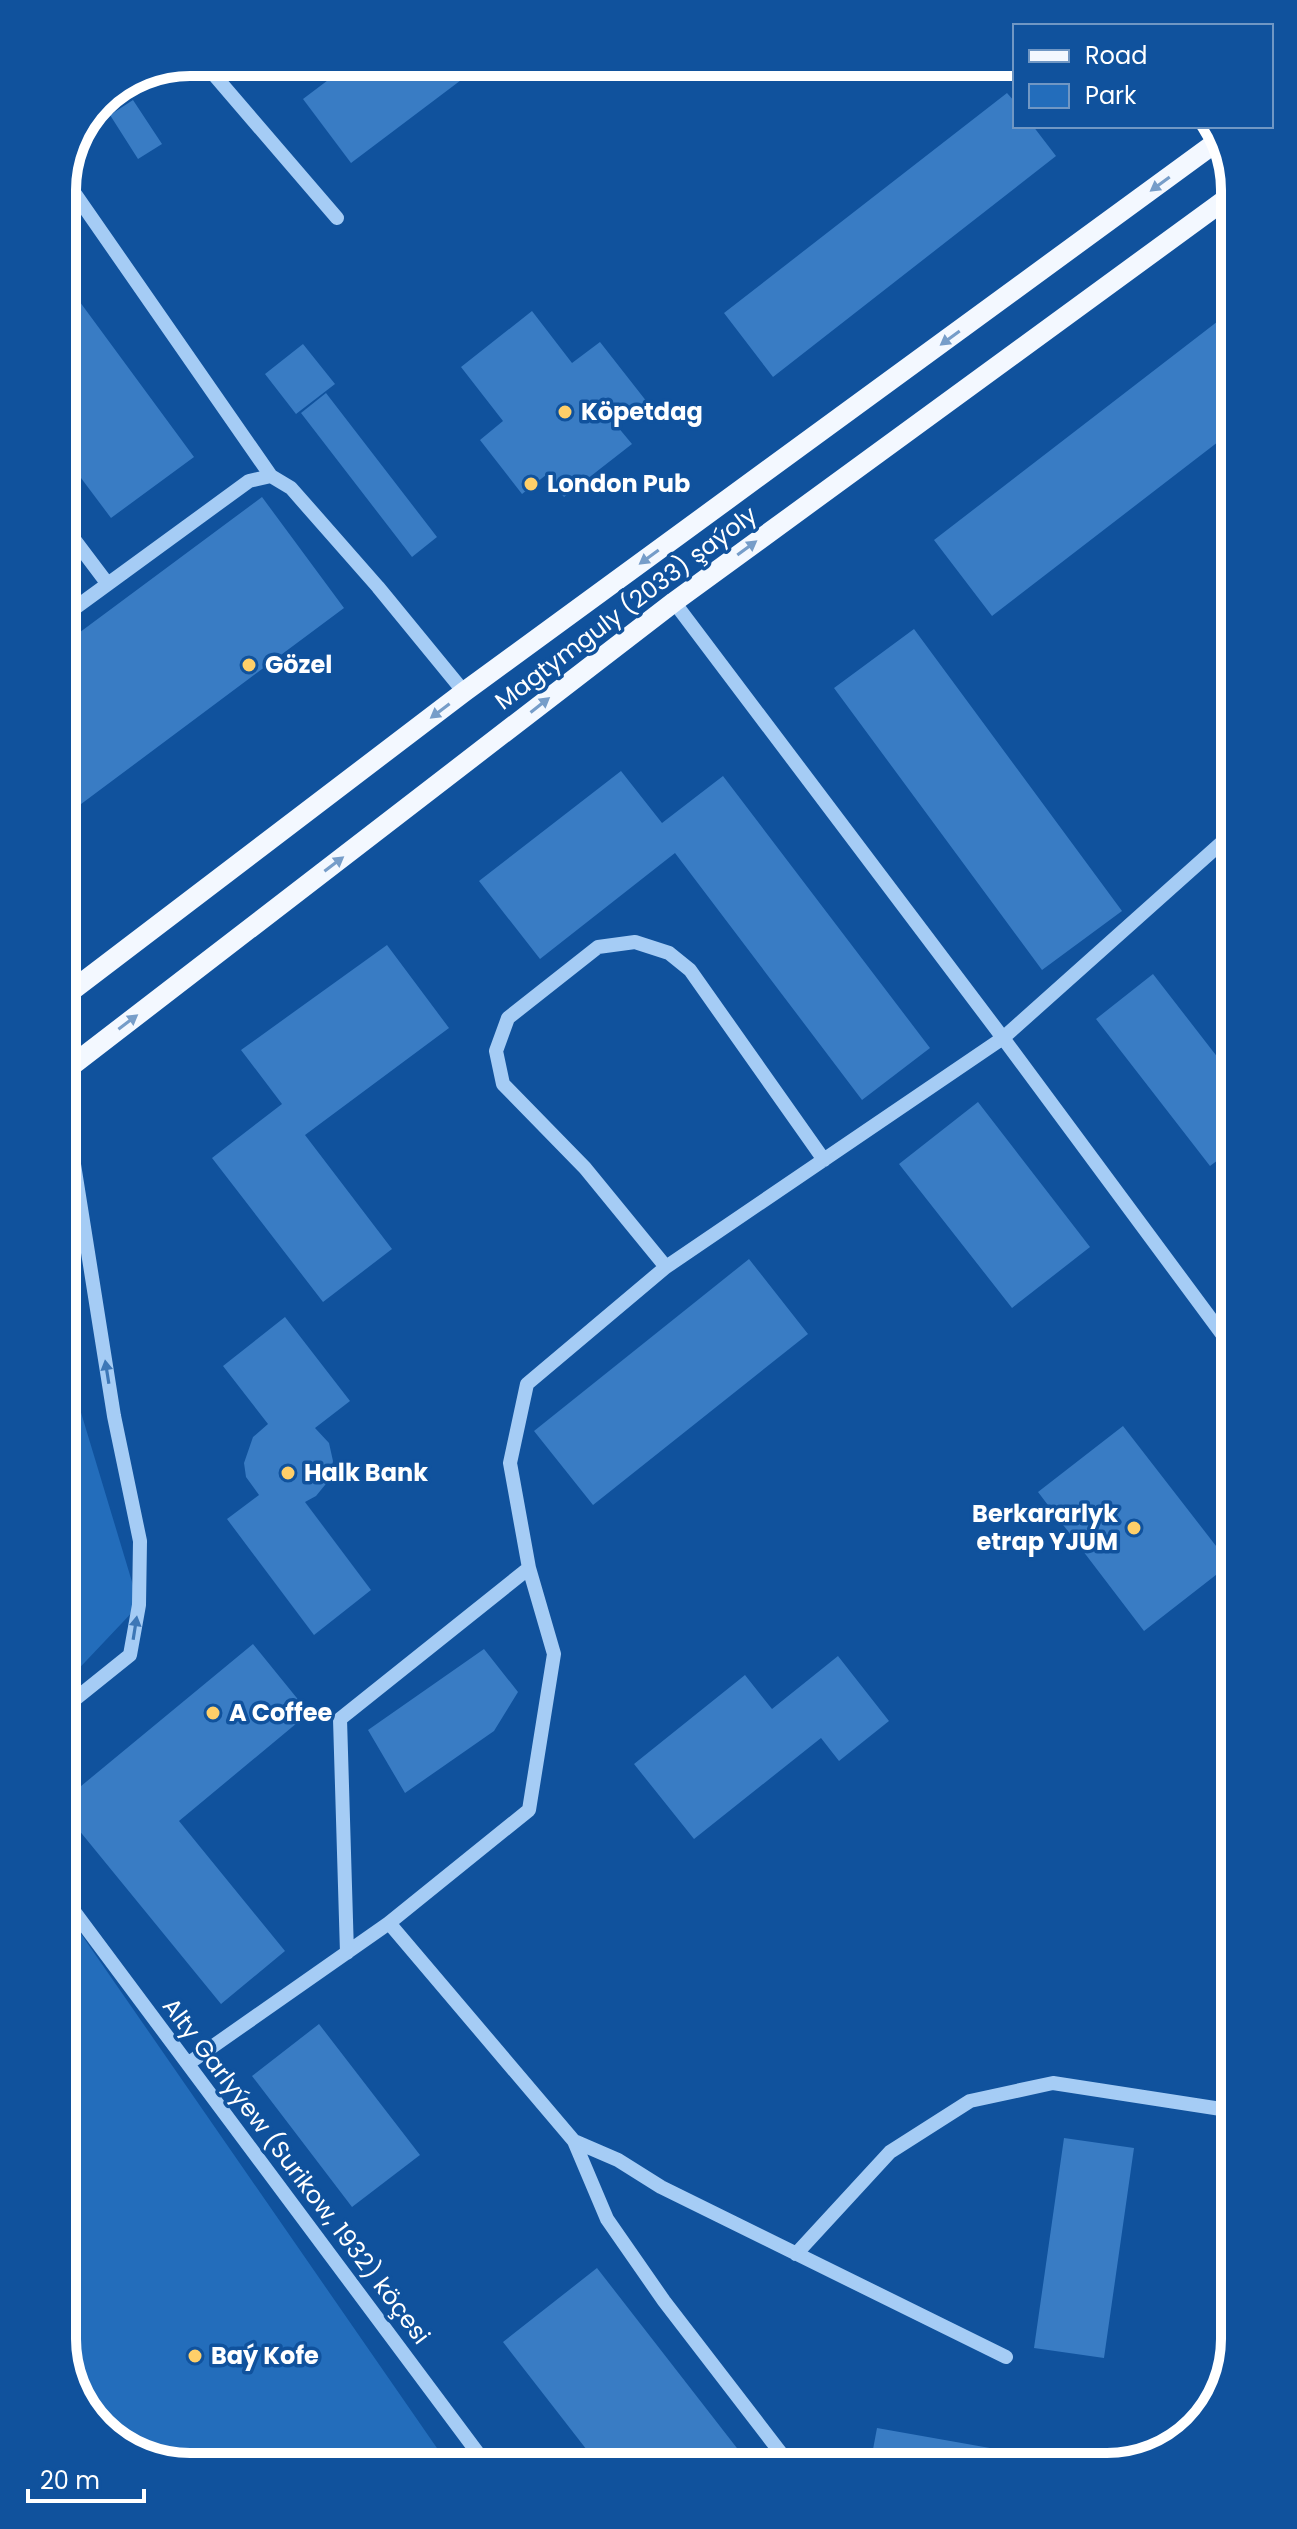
<svg xmlns="http://www.w3.org/2000/svg" width="1297" height="2529" font-family="Poppins,sans-serif">
<style>
.green{fill:#236dbb}
.building{fill:#397cc4}
.lines{fill:none;stroke-linecap:round;stroke-linejoin:round}
.minor{stroke:#a5ccf5;stroke-width:14}
.major{stroke:#f3f8ff;stroke-width:20}
.oneway{fill:#769dc9}
.oneway2{fill:#3d77b7}
.poi-dot{fill:#ffcf69;stroke:#10529d;stroke-width:3}
.labels{text-anchor:middle;stroke-width:7;stroke-linejoin:round;paint-order:stroke}
.poi-label{font-size:24px;font-weight:bold;fill:#fff;stroke:#10529d;text-anchor:start}
.street-label{font-size:24px;fill:#fff;stroke:#10529d}
.rim{fill:none;stroke:#fff;stroke-width:10}
</style>
<rect width="100%" height="100%" fill="#10529d"/>
<path class="green" d="M 67,1366 L 139,1605 L 69,1679 Z
M 70,1918 L 448,2464 L 183,2467 L 113,2441 L 72,2387 Z"/>
<path class="building" d="M 352,62 L 485,62 L 351,163 L 303,99 Z
M 1007,93 L 1015,102 L 1015,126 L 1033,126 L 1056,156 L 773,377 L 724,313 Z
M 133,100 L 162,144 L 138,159 L 110,115 Z
M 63,279 L 194,457 L 111,518 L 63,454 Z
M 532,311 L 572,363 L 600,342 L 647,402 L 617,426 L 632,444 L 564,497 L 546,475 L 522,494 L 480,440 L 503,421 L 461,367 Z
M 1222,318 L 1226,323 L 1227,435 L 992,616 L 934,540 Z
M 303,344 L 335,384 L 296,414 L 265,374 Z
M 326,393 L 437,537 L 412,557 L 301,413 Z
M 262,497 L 344,608 L 65,816 L 64,644 Z
M 914,629 L 1122,911 L 1042,970 L 834,688 Z
M 621,771 L 662,823 L 723,776 L 930,1048 L 862,1100 L 675,853 L 540,959 L 479,881 Z
M 387,945 L 449,1028 L 305,1135 L 392,1249 L 323,1302 L 212,1158 L 282,1104 L 241,1050 Z
M 1153,974 L 1229,1072 L 1230,1151 L 1210,1166 L 1096,1019 Z
M 978,1102 L 1090,1247 L 1012,1308 L 899,1164 Z
M 749,1259 L 808,1334 L 593,1505 L 534,1431 Z
M 285,1317 L 350,1401 L 315,1428 L 329,1443 L 333,1461 L 330,1477 L 325,1485 L 316,1496 L 305,1502 L 371,1590 L 314,1635 L 227,1519 L 259,1495 L 246,1477 L 244,1463 L 253,1437 L 268,1424 L 223,1366 Z
M 1123,1426 L 1230,1564 L 1144,1631 L 1038,1492 Z
M 253,1644 L 309,1713 L 179,1821 L 285,1951 L 221,2004 L 69,1818 L 69,1796 Z
M 484,1649 L 518,1692 L 494,1731 L 405,1793 L 368,1730 Z
M 838,1656 L 889,1721 L 839,1761 L 821,1738 L 694,1839 L 634,1764 L 745,1675 L 772,1709 Z
M 319,2024 L 420,2155 L 352,2207 L 252,2076 Z
M 1064,2138 L 1134,2148 L 1104,2358 L 1034,2348 Z
M 597,2268 L 747,2461 L 597,2463 L 503,2342 Z
M 877,2428 L 1041,2457 L 1041,2458 L 871,2460 Z"/>
<g class="lines">
<path class="minor" d="M 203,62 L 337,218
M 64,178 L 271,476
M 64,526 L 107,583
M 674,602 L 1003,1038 L 1231,1346
M 64,616 L 249,481 L 271,476 L 291,488 L 378,587 L 464,692
M 66,1114 L 114,1416 L 140,1541 L 139,1605 L 130,1655 L 69,1704
M 666,1267 L 585,1168 L 503,1084 L 496,1051 L 508,1018 L 598,947 L 635,942 L 669,953 L 690,970 L 824,1160
M 70,1906 L 486,2464
M 389,1923 L 529,1810 L 554,1654 L 529,1568 L 510,1463 L 527,1384 L 666,1267 L 1003,1038 L 1228,837
M 347,1953 L 340,1719 L 529,1568
M 189,2063 L 389,1923 L 574,2141 L 607,2219 L 664,2301 L 787,2461
M 574,2141 L 618,2160 L 661,2187 L 1006,2357
M 796,2254 L 890,2152 L 970,2101 L 1053,2083 L 1234,2111
M 1207,2415 L 1233,2344"/>
<path class="major" d="M 66,995 L 464,692 L 1222,138
M 66,1070 L 674,602 L 1226,199"/>
</g>
<defs><path id="oneway-solid" d="M-6-.8H1V-3.2L6.5 0L1 3.2V.8H-6Z" transform="scale(2)"/></defs>
<g class="oneway">
<use href="#oneway-solid" transform="translate(1160 184) rotate(144)"/>
<use href="#oneway-solid" transform="translate(950 338) rotate(144)"/>
<use href="#oneway-solid" transform="translate(747 548) rotate(-36)"/>
<use href="#oneway-solid" transform="translate(649 557) rotate(144)"/>
<use href="#oneway-solid" transform="translate(540 705) rotate(-38)"/>
<use href="#oneway-solid" transform="translate(440 711) rotate(143)"/>
<use href="#oneway-solid" transform="translate(334 864) rotate(-37)"/>
<use href="#oneway-solid" transform="translate(128 1022) rotate(-37)"/>
</g>
<g class="oneway2">
<use href="#oneway-solid" transform="translate(107 1372) rotate(-99)"/>
<use href="#oneway-solid" transform="translate(135 1628) rotate(-81)"/>
</g>
<g class="poi-dot">
<circle cx="565" cy="412" r="8"/>
<circle cx="531" cy="484" r="8"/>
<circle cx="249" cy="665" r="8"/>
<circle cx="288" cy="1473" r="8"/>
<circle cx="1134" cy="1528" r="8"/>
<circle cx="213" cy="1713" r="8"/>
<circle cx="195" cy="2356" r="8"/>
</g>
<g class="labels">
<g class="poi-label">
<text x="581" y="420">Köpetdag</text>
<text x="547" y="492">London Pub</text>
<text x="265" y="673">Gözel</text>
<text x="304" y="1481">Halk Bank</text>
<text x="1118" y="1522" text-anchor="end">Berkararlyk<tspan x="1118" dy="28">etrap YJUM</tspan></text>
<text x="229" y="1721">A Coffee</text>
<text x="211" y="2364">Baý Kofe</text>
</g>
<g class="street-label">
<text transform="translate(626 608) rotate(-37)" y="8">Magtymguly (2033) şaýoly</text>
<text transform="translate(296 2171) rotate(53)" y="8">Alty Garlyýew (Surikow, 1932) köçesi</text>
</g>
</g>
<path d="M0 0H1297V2529H0ZM190 76H1107A114 114 0 0 1 1221 190V2339A114 114 0 0 1 1107 2453H190A114 114 0 0 1 76 2339V190A114 114 0 0 1 190 76Z" fill="#10529d" fill-rule="evenodd"/>
<path class="rim" d="M190 76H1107A114 114 0 0 1 1221 190V2339A114 114 0 0 1 1107 2453H190A114 114 0 0 1 76 2339V190A114 114 0 0 1 190 76Z"/>
<rect x="1013" y="24" width="260" height="104" fill="#10529d" stroke="#7097c4" stroke-width="2"/>
<rect x="1029" y="50" width="40" height="12" fill="#f3f8ff" stroke="#7097c4" stroke-width="2"/>
<text x="1085" y="64" font-size="24" fill="#ffffff">Road</text>
<rect x="1029" y="84" width="40" height="24" fill="#236dbb" stroke="#7097c4" stroke-width="2"/>
<text x="1085" y="104" font-size="24" fill="#ffffff">Park</text>
<path d="M28 2489v12h116v-12" fill="none" stroke="#ffffff" stroke-width="4"/>
<text x="40" y="2489" font-size="24" fill="#ffffff" stroke="#10529d" stroke-width="6" paint-order="stroke">20 m</text>
</svg>
